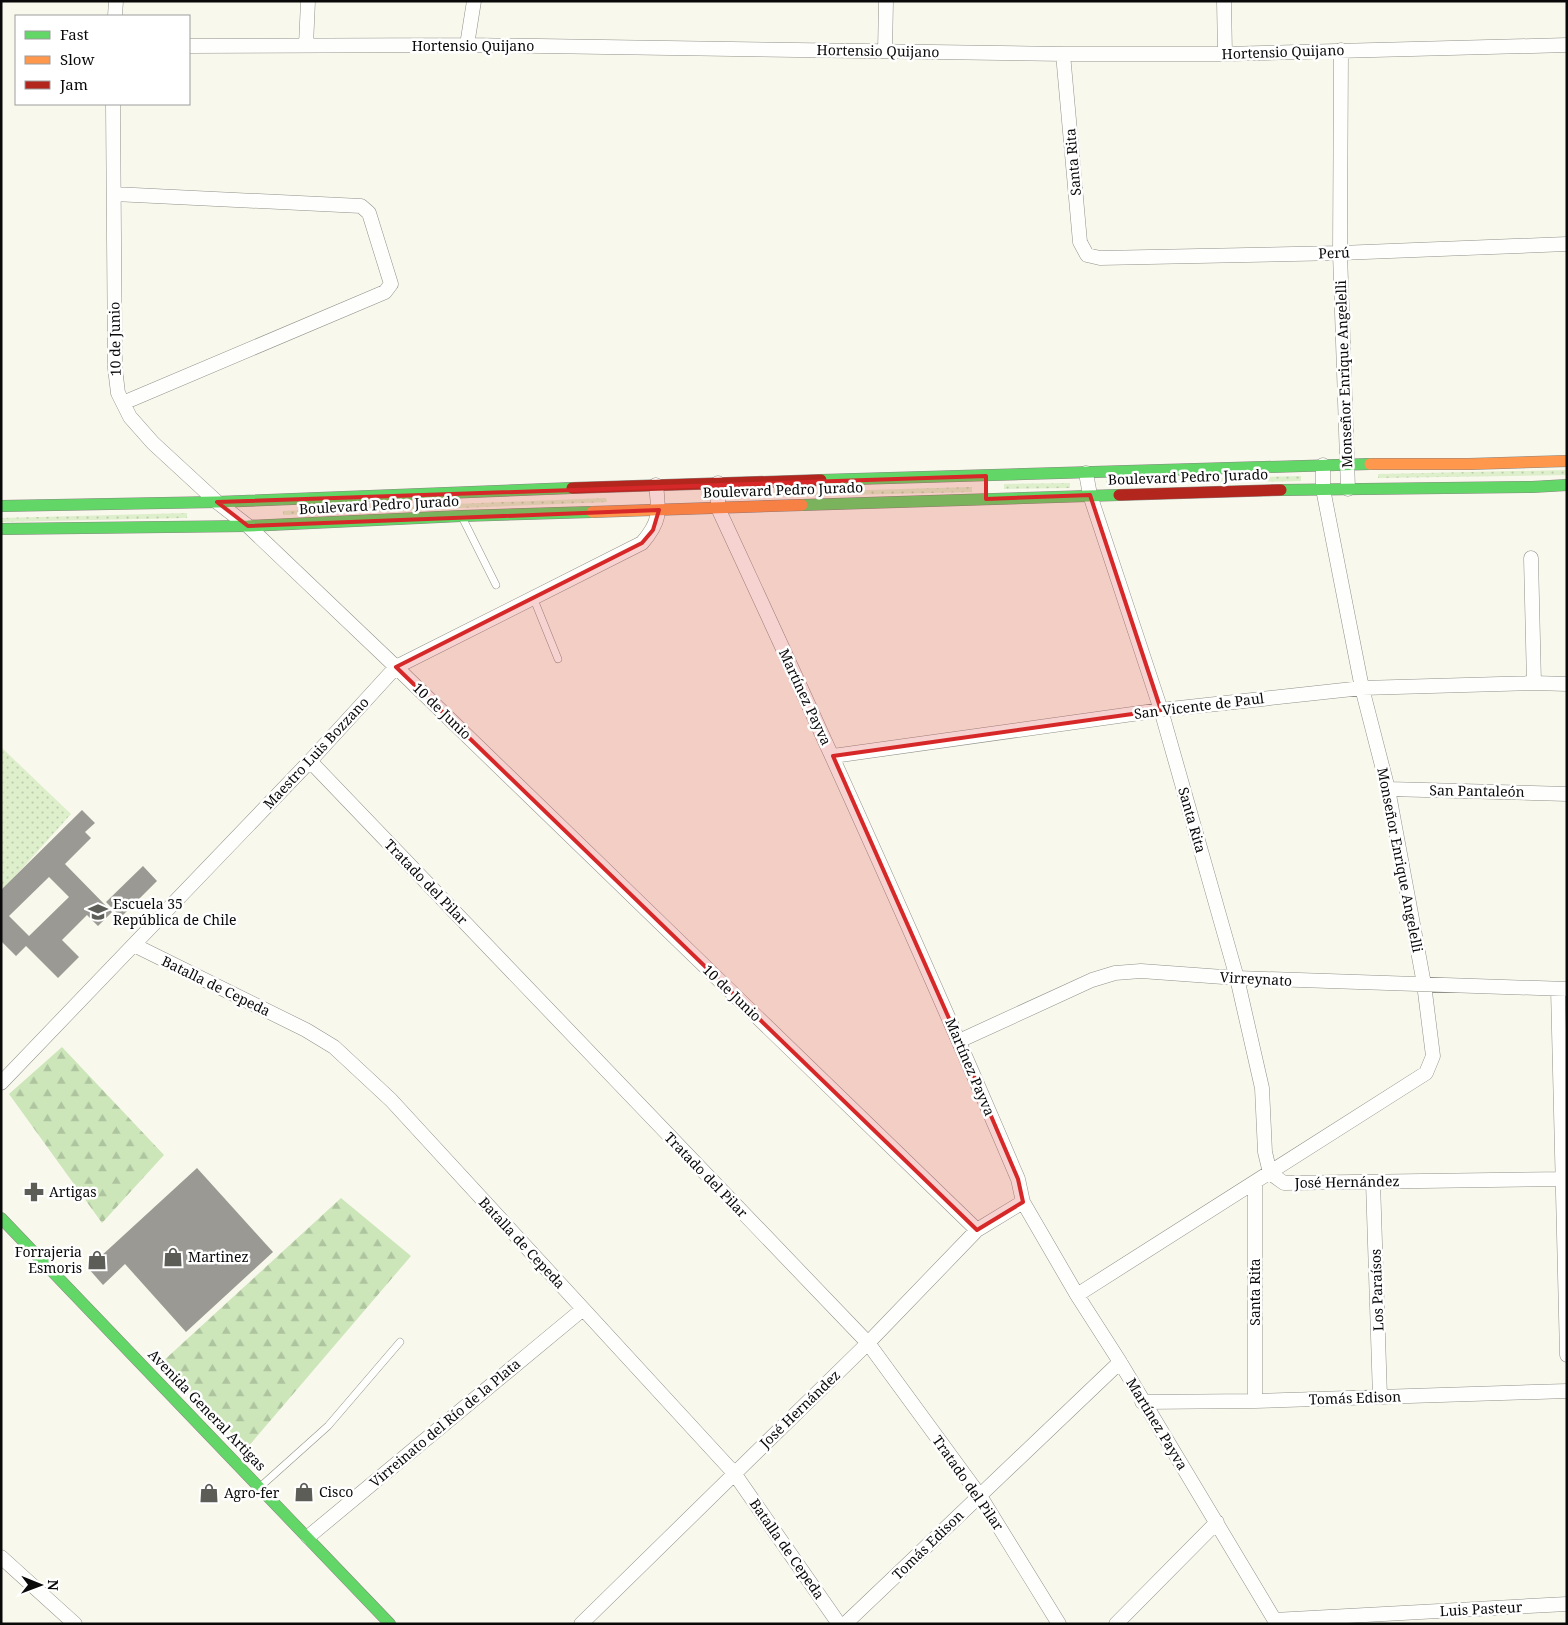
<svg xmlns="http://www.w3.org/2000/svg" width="1568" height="1625" font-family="'Noto Serif',serif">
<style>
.grass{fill:url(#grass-dots)}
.forest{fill:url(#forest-firs)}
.building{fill:#9b9993;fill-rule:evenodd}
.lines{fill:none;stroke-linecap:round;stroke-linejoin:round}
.lane-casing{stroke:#91918b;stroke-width:8}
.street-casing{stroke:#91918b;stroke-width:15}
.fast-casing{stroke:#888782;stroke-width:12}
.slow-casing{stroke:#888782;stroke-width:12}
.jam-casing{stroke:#888782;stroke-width:12}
.lane{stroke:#fefefc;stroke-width:7}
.street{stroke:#fefefc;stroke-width:14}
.fast{stroke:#63d668;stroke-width:11}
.slow{stroke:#ff974d;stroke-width:11}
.jam{stroke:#b3261e;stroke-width:11}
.marked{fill:#d62828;fill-opacity:0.2;stroke:#d62828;stroke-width:4;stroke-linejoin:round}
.labels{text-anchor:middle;stroke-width:5;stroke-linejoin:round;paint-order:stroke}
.street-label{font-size:14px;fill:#090909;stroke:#fff}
.poi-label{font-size:14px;fill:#090909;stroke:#fff;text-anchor:start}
</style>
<defs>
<pattern id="grass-dots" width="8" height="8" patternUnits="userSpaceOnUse" patternTransform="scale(1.25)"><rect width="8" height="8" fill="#deefcc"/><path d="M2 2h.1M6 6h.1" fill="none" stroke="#bdccae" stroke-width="1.8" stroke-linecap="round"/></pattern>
<pattern id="forest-firs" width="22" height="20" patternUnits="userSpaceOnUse" patternTransform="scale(1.25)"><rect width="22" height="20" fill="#cce6ba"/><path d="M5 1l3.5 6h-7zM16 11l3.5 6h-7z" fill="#aec49f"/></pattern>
</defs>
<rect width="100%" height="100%" fill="#f9f8ec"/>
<path class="grass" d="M 1567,470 L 1567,475 L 1378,478 L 1378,474 Z
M 1301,476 L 1301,481 L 1106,485 L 1106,481 Z
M 1070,483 L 1070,488 L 1004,489 L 1004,484 Z
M 972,487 L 972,492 L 758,497 L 758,493 Z
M 606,498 L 607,502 L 283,515 L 283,511 Z
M 187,513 L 187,518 L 1,522 L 1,518 Z
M 1,747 L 71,814 L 1,892 Z"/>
<path class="forest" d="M 62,1047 L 164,1155 L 102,1223 L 9,1094 Z
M 341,1198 L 411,1256 L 247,1448 L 161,1363 Z"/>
<path class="building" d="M 82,810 L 95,823 L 85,832 L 91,838 L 65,864 L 112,912 L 98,926 L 87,915 L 62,940 L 79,957 L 58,978 L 26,946 L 16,956 L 1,941 L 1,890 ZM 49,877 L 69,897 L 29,936 L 9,916 Z
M 143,866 L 157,881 L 121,917 L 106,902 Z
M 197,1168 L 273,1252 L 186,1332 L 125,1264 L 103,1285 L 88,1268 Z"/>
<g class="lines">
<defs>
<path id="lane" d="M 463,519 L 496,585
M 533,597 L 558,659
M 260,1487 L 328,1426 L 400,1342"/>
<path id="street" d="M 1224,1 L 1225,54
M 115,16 L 116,1
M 306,45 L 308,1
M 467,45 L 474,1
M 189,46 L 467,45 L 1063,54 L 1225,54 L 1567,45
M 1341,50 L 1340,253 L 1348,489
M 885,51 L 886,1
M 1063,54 L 1080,242 L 1087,255 L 1100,258 L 1340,253 L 1567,244
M 113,104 L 115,368 L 118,393 L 130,417 L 153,443 L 217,502 L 248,526 L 396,667 L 977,1230
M 114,194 L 361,206 L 369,213 L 391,284 L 385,292 L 123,403
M 1086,473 L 1090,495 L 1161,710 L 1237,978 L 1262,1088 L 1265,1152 L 1270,1173
M 718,483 L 718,508 C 821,730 922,953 1018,1179 L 1023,1202 L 1077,1295 L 1120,1362 L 1277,1624
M 1531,558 L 1534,683
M 833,756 L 1161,710 L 1362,688 L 1534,683 L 1567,684
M 310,761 L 868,1343 L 980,1496 L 1059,1624
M 1388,789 L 1567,794
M 134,945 L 306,1030 L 334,1047 L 391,1100 L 734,1473 L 839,1624
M 1558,989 L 1567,1355
M 959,1041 L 1092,980 L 1115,973 L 1141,971 L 1237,978 L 1567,989
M 1,1083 L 310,761 L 396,667 L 642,543 C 661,521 659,512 656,485
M 1270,1173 L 1284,1183 L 1567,1179
M 1255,1182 L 1255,1401
M 1373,1182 L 1380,1397
M 1077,1295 L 1426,1073 L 1433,1056 L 1424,984 L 1388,789 L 1362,688 L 1323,489 L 1323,465
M 1142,1402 L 1255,1401 L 1567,1391
M 308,1537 L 583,1309
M 1,1557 L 75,1624
M 1274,1620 L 1567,1604
M 581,1624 L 868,1343 L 977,1230 L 1023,1202
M 845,1624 L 1120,1362
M 1116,1624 L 1217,1522"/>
<path id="fast" d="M 821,480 L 1370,464
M 1281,490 L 1532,487 L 1567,485
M 802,505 L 1119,495
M 1,506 L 217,502 L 572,488
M 1,529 L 248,526 L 461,516 L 592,512
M 1,1218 L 390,1624"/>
<path id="slow" d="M 1370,464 L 1469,464 L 1567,461
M 592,512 L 802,505"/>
<path id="jam" d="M 572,488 L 821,480
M 1119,495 L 1281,490"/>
</defs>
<use href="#lane" class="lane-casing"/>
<use href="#street" class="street-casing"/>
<use href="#fast" class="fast-casing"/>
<use href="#slow" class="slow-casing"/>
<use href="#jam" class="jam-casing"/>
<use href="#lane" class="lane"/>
<use href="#street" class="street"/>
<use href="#fast" class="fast"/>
<use href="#slow" class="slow"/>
<use href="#jam" class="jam"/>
</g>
<path class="marked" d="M 986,476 L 986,499 L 1090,495 L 1161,710 L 833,756 L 959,1041 L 1018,1179 L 1023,1202 L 977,1230 L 396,667 L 642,543 L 653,530 L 659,510 L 248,526 L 217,502 Z"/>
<defs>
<symbol id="school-bare" viewBox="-9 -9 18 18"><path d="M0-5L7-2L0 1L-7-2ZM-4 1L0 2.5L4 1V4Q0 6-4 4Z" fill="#5d5d58" stroke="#fff" stroke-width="2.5" paint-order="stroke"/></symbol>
<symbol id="pharmacy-bare" viewBox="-9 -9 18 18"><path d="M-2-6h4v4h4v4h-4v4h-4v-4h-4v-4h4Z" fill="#5d5d58" stroke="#fff" stroke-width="2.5" paint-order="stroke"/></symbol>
<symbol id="shop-bare" viewBox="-9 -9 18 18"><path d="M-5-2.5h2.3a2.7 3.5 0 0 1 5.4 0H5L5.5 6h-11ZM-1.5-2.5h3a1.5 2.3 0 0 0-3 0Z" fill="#5d5d58" stroke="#fff" stroke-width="2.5" paint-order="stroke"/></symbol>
</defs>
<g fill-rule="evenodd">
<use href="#school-bare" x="84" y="898" width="28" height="28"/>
<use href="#pharmacy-bare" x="20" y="1178" width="28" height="28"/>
<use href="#shop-bare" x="159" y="1243" width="28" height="28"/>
<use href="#shop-bare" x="83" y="1246" width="28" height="28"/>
<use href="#shop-bare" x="290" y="1478" width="28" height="28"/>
<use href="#shop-bare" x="195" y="1479" width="28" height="28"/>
</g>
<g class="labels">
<g class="street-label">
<text x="473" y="51">Hortensio Quijano</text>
<text transform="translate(878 51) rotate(1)" y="5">Hortensio Quijano</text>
<text transform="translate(1283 52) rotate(-2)" y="5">Hortensio Quijano</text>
<text transform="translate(1073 162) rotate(-95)" y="5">Santa Rita</text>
<text transform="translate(1334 253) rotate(-2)" y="5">Perú</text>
<text transform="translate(115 339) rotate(-91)" y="5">10 de Junio</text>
<text transform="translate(1344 374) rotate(-92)" y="5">Monseñor Enrique Angelelli</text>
<text transform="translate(1188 477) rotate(-2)" y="5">Boulevard Pedro Jurado</text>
<text transform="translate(783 490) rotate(-2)" y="5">Boulevard Pedro Jurado</text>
<text transform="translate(379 505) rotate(-3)" y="5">Boulevard Pedro Jurado</text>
<text transform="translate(805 697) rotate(65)" y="5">Martínez Payva</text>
<text transform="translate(1199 706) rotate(-7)" y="5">San Vicente de Paul</text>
<text transform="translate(442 711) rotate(44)" y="5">10 de Junio</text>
<text transform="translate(316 753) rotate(-47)" y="5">Maestro Luis Bozzano</text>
<text transform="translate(1477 791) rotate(1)" y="5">San Pantaleón</text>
<text transform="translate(1192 820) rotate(74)" y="5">Santa Rita</text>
<text transform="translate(1400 860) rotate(79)" y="5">Monseñor Enrique Angelelli</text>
<text transform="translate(426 882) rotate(46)" y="5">Tratado del Pilar</text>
<text transform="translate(1256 979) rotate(3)" y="5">Virreynato</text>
<text transform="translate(216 986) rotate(26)" y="5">Batalla de Cepeda</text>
<text transform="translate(732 993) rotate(44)" y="5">10 de Junio</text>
<text transform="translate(970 1067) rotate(67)" y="5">Martínez Payva</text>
<text transform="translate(706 1175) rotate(46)" y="5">Tratado del Pilar</text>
<text transform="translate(1347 1182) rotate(-1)" y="5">José Hernández</text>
<text transform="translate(522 1243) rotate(47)" y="5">Batalla de Cepeda</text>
<text transform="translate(1377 1290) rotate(-92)" y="5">Los Paraísos</text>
<text transform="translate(1255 1292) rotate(-90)" y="5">Santa Rita</text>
<text transform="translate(1355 1398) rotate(-2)" y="5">Tomás Edison</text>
<text transform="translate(800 1409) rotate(-44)" y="5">José Hernández</text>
<text transform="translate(207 1410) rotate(46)" y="5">Avenida General Artigas</text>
<text transform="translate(445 1423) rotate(-40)" y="5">Virreinato del Río de la Plata</text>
<text transform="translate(1157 1424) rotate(59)" y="5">Martínez Payva</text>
<text transform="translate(968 1483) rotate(55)" y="5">Tratado del Pilar</text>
<text transform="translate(928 1545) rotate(-44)" y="5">Tomás Edison</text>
<text transform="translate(787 1549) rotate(55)" y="5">Batalla de Cepeda</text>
<text transform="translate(1481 1609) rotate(-3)" y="5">Luis Pasteur</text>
</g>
<g class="poi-label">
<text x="113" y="909">Escuela 35<tspan x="113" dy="16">República de Chile</tspan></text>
<text x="49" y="1197">Artigas</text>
<text x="82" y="1257" text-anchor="end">Forrajeria<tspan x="82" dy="16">Esmoris</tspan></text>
<text x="188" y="1262">Martinez</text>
<text x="319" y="1497">Cisco</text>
<text x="224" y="1498">Agro-fer</text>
</g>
</g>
<rect width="1568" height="1625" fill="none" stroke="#090909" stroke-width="5"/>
<rect x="15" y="15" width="175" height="90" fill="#ffffff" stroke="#9d9d9d"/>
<rect x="25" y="31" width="25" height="8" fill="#63d668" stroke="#9d9d9d"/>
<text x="60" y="40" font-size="15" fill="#090909">Fast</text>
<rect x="25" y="56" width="25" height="8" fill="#ff974d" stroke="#9d9d9d"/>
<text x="60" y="65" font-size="15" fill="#090909">Slow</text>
<rect x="25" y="81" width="25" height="8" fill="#b3261e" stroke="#9d9d9d"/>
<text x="60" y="90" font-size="15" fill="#090909">Jam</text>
<g transform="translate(40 1585) rotate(91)" stroke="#ffffff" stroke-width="4" paint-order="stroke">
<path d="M0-4L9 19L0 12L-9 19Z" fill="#090909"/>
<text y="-8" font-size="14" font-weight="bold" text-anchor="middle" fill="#090909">N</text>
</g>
</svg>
